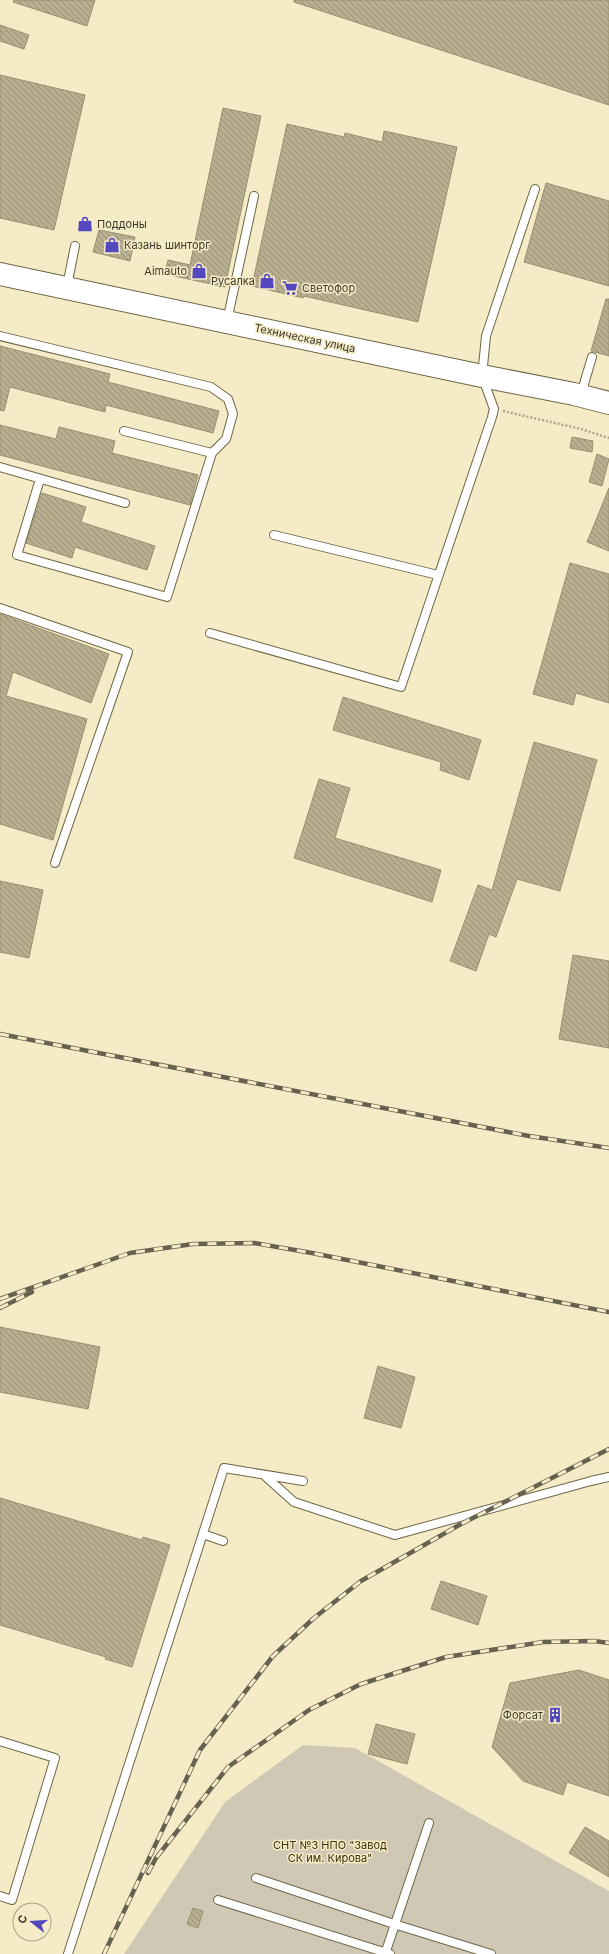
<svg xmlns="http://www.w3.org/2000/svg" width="609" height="1954" font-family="Inter,sans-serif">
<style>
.green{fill:#cec8b5}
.building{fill:url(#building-back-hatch);stroke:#99906f}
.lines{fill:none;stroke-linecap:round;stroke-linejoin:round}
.service-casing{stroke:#6f6646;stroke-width:10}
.secondary-casing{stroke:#6f6646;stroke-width:24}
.path{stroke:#aea68b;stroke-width:2.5;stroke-dasharray:2 2;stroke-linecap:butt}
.service{stroke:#fff;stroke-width:8}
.secondary{stroke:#fff;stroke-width:22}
.rail-casing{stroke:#67624f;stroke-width:4.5}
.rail{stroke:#f5ebc7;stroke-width:3;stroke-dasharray:9;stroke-linecap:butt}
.labels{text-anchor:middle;stroke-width:3;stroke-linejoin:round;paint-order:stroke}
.poi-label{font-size:11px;fill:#3e3a2c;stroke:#f5ebc7;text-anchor:start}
.street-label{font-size:11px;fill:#3e3a2c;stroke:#f5ebc7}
.park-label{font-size:11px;fill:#3c3107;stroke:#f5ebc7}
</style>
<defs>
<pattern id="building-back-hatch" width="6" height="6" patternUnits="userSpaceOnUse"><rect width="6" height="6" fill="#b8af90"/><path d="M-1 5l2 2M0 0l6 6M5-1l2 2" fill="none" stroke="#978f76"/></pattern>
</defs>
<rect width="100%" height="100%" fill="#f5ebc7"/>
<path class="green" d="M 303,1745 L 355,1748 L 609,1891 L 609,1954 L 124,1954 L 225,1802 Z"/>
<path class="building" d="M 14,0 L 95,0 L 87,26 L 13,2 Z
M 294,0 L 609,0 L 609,105 L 294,2 Z
M 0,25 L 29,35 L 24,49 L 0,41 Z
M 0,75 L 85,95 L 54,230 L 0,218 Z
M 223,108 L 261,116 L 225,287 L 165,274 L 168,260 L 190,265 Z
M 287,124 L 344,137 L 345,133 L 382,142 L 384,131 L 457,147 L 418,322 L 304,296 L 303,298 L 252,286 Z
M 546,183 L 609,201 L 609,286 L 524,262 Z
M 99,230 L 135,237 L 130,261 L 93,252 Z
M 606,299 L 609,299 L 609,356 L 591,351 Z
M 0,346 L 110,374 L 108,382 L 219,411 L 213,433 L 106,405 L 105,412 L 10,387 L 4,411 L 0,410 Z
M 0,425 L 56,439 L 59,427 L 115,441 L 112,453 L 198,475 L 190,505 L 0,455 Z
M 572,437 L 593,441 L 592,452 L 570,448 Z
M 597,454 L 609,459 L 602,486 L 589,482 Z
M 609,488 L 609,551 L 587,542 Z
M 42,493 L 86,507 L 81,522 L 155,546 L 147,570 L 75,547 L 72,558 L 26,543 Z
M 570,563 L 609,574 L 609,703 L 576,693 L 573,705 L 533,694 Z
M 0,614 L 109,654 L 91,703 L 13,672 L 6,696 L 87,719 L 53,840 L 0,824 Z
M 343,697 L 481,740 L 469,780 L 440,770 L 441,762 L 333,730 Z
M 534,742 L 597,760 L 560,891 L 517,879 L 496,937 L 489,934 L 476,971 L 450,961 L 478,885 L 492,890 Z
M 319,779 L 350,788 L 335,838 L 441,870 L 432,902 L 294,858 Z
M 0,881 L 43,890 L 29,958 L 0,952 Z
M 573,955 L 609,961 L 609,1048 L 559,1039 Z
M 0,1327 L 100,1347 L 88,1409 L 0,1392 Z
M 378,1366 L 415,1377 L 401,1428 L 364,1418 Z
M 0,1498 L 142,1540 L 143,1537 L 170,1545 L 132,1667 L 105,1659 L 106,1657 L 0,1625 Z
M 441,1581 L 487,1596 L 478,1625 L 431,1609 Z
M 579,1670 L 609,1680 L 609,1796 L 567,1782 L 563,1795 L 523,1781 L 492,1747 L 510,1683 Z
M 376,1724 L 415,1734 L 407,1764 L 368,1754 Z
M 585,1827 L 609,1841 L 609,1877 L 569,1853 Z
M 193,1908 L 203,1911 L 198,1928 L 187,1924 Z"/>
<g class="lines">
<defs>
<path id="service" d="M 67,286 L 75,246
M 227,321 L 254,196
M 0,336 L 211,387 L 228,399 L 233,414 L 226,439 L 212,453 L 124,431
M 581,394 L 592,357
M 0,467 L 125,503
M 40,479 L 17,555 L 167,597 L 212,453
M 274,535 L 438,575
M 0,608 L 128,652 L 55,863
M 210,633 L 401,687 L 492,417 L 494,409 L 482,376 L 486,336 L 535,189
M 264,1475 L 294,1502 L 395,1535 L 591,1481 L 609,1477
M 203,1534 L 223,1541
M 0,1741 L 55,1758 L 12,1900 L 0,1896
M 256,1878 L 394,1924 L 491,1954
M 218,1900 L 390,1954
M 68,1954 L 224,1468 L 303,1481
M 385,1954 L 429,1823"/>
<path id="secondary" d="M 0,274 L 482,376 L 574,394 L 609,403"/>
</defs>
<use href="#service" class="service-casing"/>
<use href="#secondary" class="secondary-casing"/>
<path class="path" d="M 503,411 L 581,429 L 609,438"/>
<use href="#service" class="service"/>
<use href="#secondary" class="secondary"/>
<defs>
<path id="rail" d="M 0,1034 L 529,1136 L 609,1148
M 0,1299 L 130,1253 L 193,1244 L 254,1243 L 312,1253 L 609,1312
M 0,1308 L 32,1292
M 148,1873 L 156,1858 L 228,1767 L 309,1710 L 361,1684 L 446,1657 L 543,1642 L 594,1641 L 609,1643
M 104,1954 L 200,1750 L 273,1656 L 314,1618 L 361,1581 L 461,1524 L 609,1449"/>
</defs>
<use href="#rail" class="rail-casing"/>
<use href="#rail" class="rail"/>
</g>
<defs>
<symbol id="shop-bare" viewBox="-9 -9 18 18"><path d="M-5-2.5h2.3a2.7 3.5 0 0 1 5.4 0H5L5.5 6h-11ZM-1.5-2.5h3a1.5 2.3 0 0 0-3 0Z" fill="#5448bf" stroke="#f5ebc7" stroke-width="2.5" paint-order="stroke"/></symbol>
<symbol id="supermarket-bare" viewBox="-9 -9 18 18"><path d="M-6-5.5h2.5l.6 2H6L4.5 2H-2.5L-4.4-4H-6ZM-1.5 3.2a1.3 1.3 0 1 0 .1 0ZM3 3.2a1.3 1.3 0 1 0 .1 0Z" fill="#5448bf" stroke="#f5ebc7" stroke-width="2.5" paint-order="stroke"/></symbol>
<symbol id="building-bare" viewBox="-9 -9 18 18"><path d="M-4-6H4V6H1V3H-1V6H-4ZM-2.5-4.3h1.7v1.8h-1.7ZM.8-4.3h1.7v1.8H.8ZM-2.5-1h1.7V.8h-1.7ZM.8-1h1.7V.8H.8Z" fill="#5448bf" stroke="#f5ebc7" stroke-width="2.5" paint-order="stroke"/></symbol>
</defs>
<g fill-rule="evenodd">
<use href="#shop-bare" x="74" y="213" width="22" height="22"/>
<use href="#shop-bare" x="101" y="234" width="22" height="22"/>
<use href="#shop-bare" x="188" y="260" width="22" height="22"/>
<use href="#shop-bare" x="256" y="270" width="22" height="22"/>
<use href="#supermarket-bare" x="279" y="277" width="22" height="22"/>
<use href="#building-bare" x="544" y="1704" width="22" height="22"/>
</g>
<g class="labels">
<g class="poi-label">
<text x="97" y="228">Поддоны</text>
<text x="124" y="249">Казань шинторг</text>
<text x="187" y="275" text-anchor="end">Aimauto</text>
<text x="255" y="285" text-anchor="end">Русалка</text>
<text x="302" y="292">Светофор</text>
<text x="543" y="1719" text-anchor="end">Форсат</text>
</g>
<g class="street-label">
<text transform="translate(305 338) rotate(12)" y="4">Техническая улица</text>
</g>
<g class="park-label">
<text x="330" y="1849">СНТ №3 НПО "Завод<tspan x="330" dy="13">СК им. Кирова"</tspan></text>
</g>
</g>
<g transform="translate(32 1922) rotate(287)"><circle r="19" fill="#f5ebc7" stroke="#aca489"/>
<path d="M0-3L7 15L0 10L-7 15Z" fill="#5448bf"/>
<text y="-6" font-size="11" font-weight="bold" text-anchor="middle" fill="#3e3a2c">С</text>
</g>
</svg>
